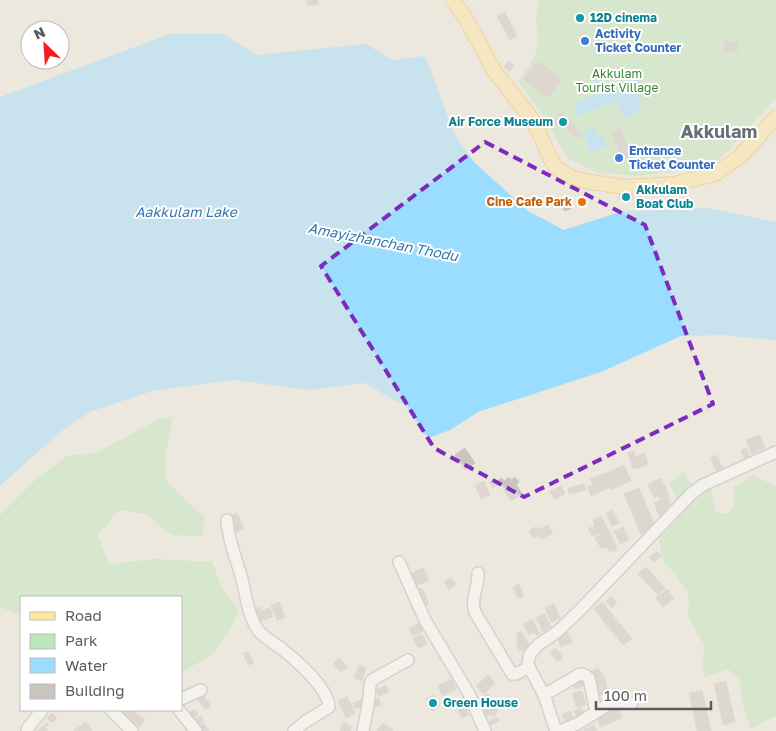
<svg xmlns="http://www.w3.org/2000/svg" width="776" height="731" font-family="'Golos Text',sans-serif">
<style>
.green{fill:#bce6b8}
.water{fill:#9bddff}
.building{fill:#c9c4bd;stroke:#d1c8bc}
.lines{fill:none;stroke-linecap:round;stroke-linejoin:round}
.minor-casing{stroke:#b4b8bc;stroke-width:14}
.major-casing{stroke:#f9b84a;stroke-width:16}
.minor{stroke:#fff;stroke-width:11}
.major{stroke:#ffe7a0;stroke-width:14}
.marked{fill:none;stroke:#7b2cbf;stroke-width:4;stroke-dasharray:10 6;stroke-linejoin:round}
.culture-dot{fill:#0f9aa8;stroke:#fff;stroke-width:2}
.shop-dot{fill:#3f7fe0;stroke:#fff;stroke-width:2}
.food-dot{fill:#e8710a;stroke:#fff;stroke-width:2}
.labels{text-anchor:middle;stroke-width:4;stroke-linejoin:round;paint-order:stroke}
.culture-label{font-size:12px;font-weight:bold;fill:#0d838f;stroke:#fff;text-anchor:start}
.shop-label{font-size:12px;font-weight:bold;fill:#366cbe;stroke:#fff;text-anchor:start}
.park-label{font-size:12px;fill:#348730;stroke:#fff}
.food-label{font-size:12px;font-weight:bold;fill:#c56008;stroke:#fff;text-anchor:end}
.water-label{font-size:14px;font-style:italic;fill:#3279ad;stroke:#fff}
.district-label{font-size:18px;font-weight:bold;fill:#686e73;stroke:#fff}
</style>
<rect width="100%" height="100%" fill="#ece8de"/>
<path class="green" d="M 539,0 L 776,0 L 776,98 L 729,150 L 709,167 L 639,176 L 598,173 L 566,157 L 547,121 L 518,81 C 524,73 532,64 535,54 C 542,38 532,19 539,0 Z
M 173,417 L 166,452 L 165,479 L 185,500 L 205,517 L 202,536 L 172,535 L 145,514 L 119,510 L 98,535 L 109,564 L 155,559 L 212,562 L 222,588 L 239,610 L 228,634 L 211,655 L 181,673 L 181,597 L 21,597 L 21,615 L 0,607 L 0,515 L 35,480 L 67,456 L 96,453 L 159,419 Z
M 683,472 L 696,489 L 701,498 L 705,489 L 711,489 L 716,512 L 728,514 L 734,505 L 734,488 L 752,475 L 776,486 L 776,717 L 773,717 L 751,729 L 742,703 L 740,680 L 728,669 L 704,677 L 702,659 L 705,646 L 695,630 L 688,615 L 689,604 L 687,590 L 675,574 L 665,563 L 661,552 L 659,539 L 661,529 L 680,515 L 676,498 L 669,483 Z"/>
<path class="water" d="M 170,34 L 224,34 L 257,55 L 366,44 L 393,60 L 425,56 L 455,135 L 474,162 L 528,211 L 564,230 L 623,211 L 709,208 L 776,222 L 776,340 L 722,335 L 681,336 L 601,372 L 478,412 L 450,430 L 431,437 L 423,434 L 405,406 L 364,383 L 310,390 L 233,380 L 152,391 L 89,412 L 59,433 L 0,486 L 0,97 Z
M 596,71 L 604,91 L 633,78 L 639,79 L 644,87 L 639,107 L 633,116 L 626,119 L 622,117 L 619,104 L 615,101 L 578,117 L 573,105 L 599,92 L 591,73 Z
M 594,128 L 598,136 L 602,134 L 607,146 L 591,153 L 583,132 Z"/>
<path class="building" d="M 307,0 L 318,0 L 318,5 L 307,5 Z
M 505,12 L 517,36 L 510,40 L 497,16 Z
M 725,41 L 738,42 L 737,52 L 724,52 Z
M 509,61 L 514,66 L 509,72 L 504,66 Z
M 538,61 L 562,80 L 547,98 L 523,79 Z
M 560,112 L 581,133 L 582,137 L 581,138 L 575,137 L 563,124 L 557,126 L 554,125 L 551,122 Z
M 620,129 L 632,156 L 617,163 L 613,154 L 619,151 L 611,133 Z
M 628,191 L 632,194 L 633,199 L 618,200 L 620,193 Z
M 569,202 L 571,209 L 564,211 L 562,204 Z
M 760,435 L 765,448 L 751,454 L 746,440 Z
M 465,448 L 475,463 L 465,470 L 455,455 Z
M 746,448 L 752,461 L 747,464 L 741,451 Z
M 634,451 L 635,456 L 645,453 L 648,465 L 633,469 L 628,453 Z
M 716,455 L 725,472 L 719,475 L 710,458 Z
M 624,465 L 631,481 L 611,490 L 610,487 L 591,496 L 587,487 L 593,485 L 590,479 L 602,474 L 602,475 Z
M 509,477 L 511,480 L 515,477 L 519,482 L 516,484 L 522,494 L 511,501 L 500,483 L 493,488 L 489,482 L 493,479 L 495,482 L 502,478 L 504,481 Z
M 661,478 L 669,495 L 660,499 L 658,496 L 654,498 L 648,484 Z
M 484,481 L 490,495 L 481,499 L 475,485 Z
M 584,484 L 586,490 L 569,494 L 568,488 Z
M 561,486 L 565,494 L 554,499 L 550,491 Z
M 639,488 L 656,528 L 641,534 L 624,494 Z
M 668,497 L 675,514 L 661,520 L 654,503 Z
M 612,510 L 619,523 L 612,526 L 606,513 Z
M 237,513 L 244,529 L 233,534 L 226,518 Z
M 601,516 L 614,541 L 617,550 L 609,552 L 607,547 L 601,548 L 595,538 L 606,532 L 592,536 L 588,528 L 595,527 L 593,520 Z
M 548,525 L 553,533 L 541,539 L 539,535 L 533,538 L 529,530 L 536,527 L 537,530 Z
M 623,527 L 629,540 L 620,544 L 614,531 Z
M 657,551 L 661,556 L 653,562 L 649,557 Z
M 646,567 L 665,588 L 658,595 L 638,574 Z
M 423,568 L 429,580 L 414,587 L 409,574 Z
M 450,577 L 456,584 L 449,590 L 444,582 Z
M 519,584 L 524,596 L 518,598 L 513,587 Z
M 422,588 L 429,604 L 420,607 L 414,592 Z
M 667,589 L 674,598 L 663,607 L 656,598 Z
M 611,597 L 617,603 L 612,608 L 606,601 Z
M 279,602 L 285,618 L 277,620 L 271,605 Z
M 602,602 L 632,639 L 623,645 L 594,609 Z
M 554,604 L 560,618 L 551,622 L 545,608 Z
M 260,607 L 261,611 L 270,608 L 273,617 L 256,622 L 253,609 Z
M 544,613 L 551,627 L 543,632 L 536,618 Z
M 532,619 L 540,634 L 537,636 L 534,632 L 529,635 L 523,624 Z
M 419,623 L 423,631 L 413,636 L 409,628 Z
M 566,630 L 572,642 L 561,647 L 556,635 Z
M 521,631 L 530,646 L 520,651 L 516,642 L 519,640 L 516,634 Z
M 422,634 L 427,644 L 418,648 L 413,638 Z
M 556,648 L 563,658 L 557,662 L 550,652 Z
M 248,651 L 254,663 L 248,665 L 243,653 Z
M 340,658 L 347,667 L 341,672 L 333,663 Z
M 359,665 L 366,668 L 362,681 L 354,678 Z
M 598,668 L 603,676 L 592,681 L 588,673 Z
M 488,675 L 495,683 L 484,694 L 476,686 Z
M 604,677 L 607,686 L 596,689 L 593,681 Z
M 451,679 L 456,689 L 443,696 L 438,686 Z
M 583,680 L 585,685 L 575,689 L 573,683 Z
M 726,681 L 735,722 L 723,725 L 714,684 Z
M 386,685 L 389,692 L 379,696 L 376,690 Z
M 607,687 L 609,693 L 596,697 L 594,691 Z
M 702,690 L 711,731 L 697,731 L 689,693 Z
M 582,691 L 586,705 L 576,707 L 572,693 Z
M 488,694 L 491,698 L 481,703 L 479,698 Z
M 434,695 L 440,706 L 432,711 L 426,699 Z
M 204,696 L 211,706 L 205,710 L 198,700 Z
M 347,697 L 355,713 L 346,718 L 338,701 Z
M 364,698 L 367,705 L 355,709 L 353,703 Z
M 379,698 L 381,706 L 374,707 L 372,700 Z
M 492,699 L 498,712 L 495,713 L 496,715 L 492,717 L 491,714 L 483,718 L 480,712 L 483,710 L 480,705 Z
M 463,702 L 469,715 L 462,718 L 456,705 Z
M 617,704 L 622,718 L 601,727 L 596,715 Z
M 580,707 L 587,715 L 580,720 L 574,712 Z
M 195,709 L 198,716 L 191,719 L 187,713 Z
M 118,710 L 130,710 L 145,719 L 140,727 L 117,712 Z
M 570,711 L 575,723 L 567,726 L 562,714 Z
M 52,713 L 57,718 L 52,723 L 47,718 Z
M 201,716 L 204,721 L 196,726 L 193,721 Z
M 497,717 L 499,721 L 489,726 L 487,722 Z
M 86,722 L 92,731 L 73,731 Z
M 344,722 L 352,727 L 350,731 L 342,731 L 340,730 Z
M 47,723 L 49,725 L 45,727 L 48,731 L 37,731 Z
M 204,723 L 209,731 L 198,731 L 196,727 Z
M 383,723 L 393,731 L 377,731 Z
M 594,725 L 597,731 L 584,731 L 583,730 Z"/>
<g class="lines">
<defs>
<path id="minor" d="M 227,520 C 228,542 238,562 243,583 C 246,598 249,617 258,630 C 264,638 274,643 282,649 C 297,661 328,688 329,707 L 305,722 L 294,731
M 399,562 L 425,620 L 468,692 L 485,731
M 478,573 C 479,587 469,601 476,614 L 512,674 L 516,674 L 529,667
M 544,695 L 580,674 L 583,674 L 589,678 L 596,712
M 181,699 L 201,690
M 111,710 L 132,731
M 179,710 L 196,731
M 27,731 L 28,728 L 42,710
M 363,731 L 369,699 L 370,685 L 372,680 L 408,660
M 556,731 L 544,695 L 529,667 L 528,662 L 530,654 L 538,645 L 557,632 L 580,610 L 691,494 L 703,485 L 776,452
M 560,731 L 577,724 L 606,706 L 611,704 L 619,702 L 632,703"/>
<path id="major" d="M 453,0 L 466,19 L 495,72 L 531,118 L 539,133 L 550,158 L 557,169 L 573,178 L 591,182 L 625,187 L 674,184 L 715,174 L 738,158 L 752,144 L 776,117"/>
</defs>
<use href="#minor" class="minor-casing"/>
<use href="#major" class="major-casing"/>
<use href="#minor" class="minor"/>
<use href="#major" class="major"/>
</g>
<path d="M0 0H776V731H0ZM 485,142 L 645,225 L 713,404 L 524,497 L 434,448 L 321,266 Z" fill="#ece8de" fill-opacity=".55" fill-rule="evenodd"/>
<path class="marked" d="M 485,142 L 645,225 L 713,404 L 524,497 L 434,448 L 321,266 Z"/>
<g class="culture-dot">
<circle cx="580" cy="18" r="5"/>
<circle cx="563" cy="122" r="5"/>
<circle cx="626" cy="197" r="5"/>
<circle cx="433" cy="703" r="5"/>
</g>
<g class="shop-dot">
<circle cx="585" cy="41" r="5"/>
<circle cx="619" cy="158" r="5"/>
</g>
<circle class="food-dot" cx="582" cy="202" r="5"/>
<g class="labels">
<g class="culture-label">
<text x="590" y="22">12D cinema</text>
<text x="553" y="126" text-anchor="end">Air Force Museum</text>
<text x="636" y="194">Akkulam<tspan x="636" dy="14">Boat Club</tspan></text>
<text x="443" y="707">Green House</text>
</g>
<g class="shop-label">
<text x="595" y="38">Activity<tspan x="595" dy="14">Ticket Counter</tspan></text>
<text x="629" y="155">Entrance<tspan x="629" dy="14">Ticket Counter</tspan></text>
</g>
<g class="park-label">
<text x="617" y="78">Akkulam<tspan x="617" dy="14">Tourist Village</tspan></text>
</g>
<g class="food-label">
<text x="572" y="206">Cine Cafe Park</text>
</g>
<g class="water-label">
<text x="186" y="217">Aakkulam Lake</text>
<text transform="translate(383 242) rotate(11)" y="5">Amayizhanchan Thodu</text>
</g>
<g class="district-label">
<text x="719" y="138">Akkulam</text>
</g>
</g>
<rect x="20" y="596" width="162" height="115" fill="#ffffff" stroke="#bcbebf"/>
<rect x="30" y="612" width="25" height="8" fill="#ffe7a0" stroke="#bcbebf"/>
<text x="65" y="621" font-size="15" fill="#575c60">Road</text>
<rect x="30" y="634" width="25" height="15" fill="#bce6b8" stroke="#bcbebf"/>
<text x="65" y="646" font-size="15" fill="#575c60">Park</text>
<rect x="30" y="658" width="25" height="15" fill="#9bddff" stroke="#bcbebf"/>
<text x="65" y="671" font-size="15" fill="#575c60">Water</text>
<rect x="30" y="684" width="25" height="15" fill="#c9c4bd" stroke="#bcbebf"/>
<text x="65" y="696" font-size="15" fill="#575c60">Building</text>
<g transform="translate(45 45) rotate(335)"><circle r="24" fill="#ffffff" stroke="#bcbebf"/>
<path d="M0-4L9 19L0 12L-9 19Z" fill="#f21e21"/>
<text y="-8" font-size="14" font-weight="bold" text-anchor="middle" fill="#575c60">N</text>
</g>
<path d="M596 701v8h115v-8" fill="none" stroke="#575c60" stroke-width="2.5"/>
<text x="604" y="701" font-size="15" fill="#575c60" stroke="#ffffff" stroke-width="4" paint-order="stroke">100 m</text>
</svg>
